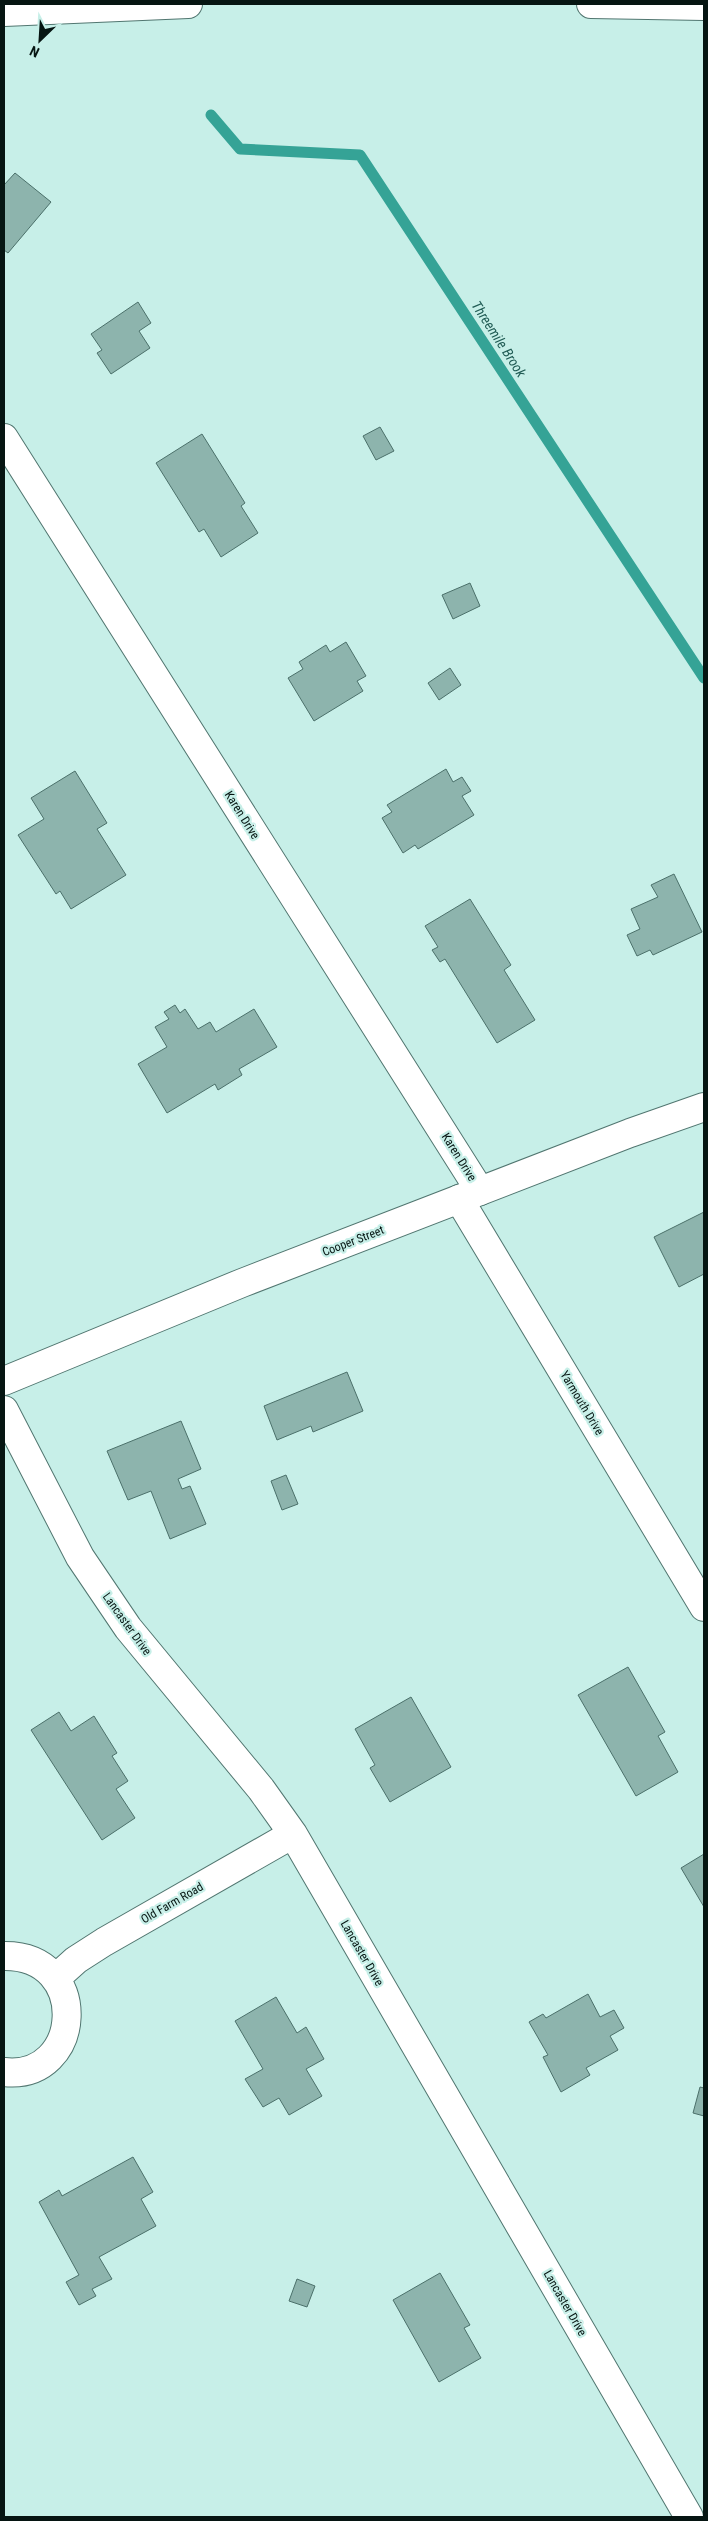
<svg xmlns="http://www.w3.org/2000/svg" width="708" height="2521" font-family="'Roboto Condensed',sans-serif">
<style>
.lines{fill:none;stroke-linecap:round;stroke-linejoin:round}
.stream{stroke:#35a396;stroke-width:11}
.building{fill:#8db4ad;stroke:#4b706a}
.street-casing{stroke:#517670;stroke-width:30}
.secondary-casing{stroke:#517670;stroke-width:30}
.highway-casing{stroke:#517670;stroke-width:30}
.street{stroke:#fff;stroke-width:28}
.secondary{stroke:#fff;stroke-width:28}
.highway{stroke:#fff;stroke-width:28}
.labels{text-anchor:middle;stroke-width:4.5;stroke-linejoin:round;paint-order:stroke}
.street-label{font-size:12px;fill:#061512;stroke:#c7efe8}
.water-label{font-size:14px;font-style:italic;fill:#215c55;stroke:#c7efe8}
</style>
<rect width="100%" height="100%" fill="#c7efe8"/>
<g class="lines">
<path class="stream" d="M 211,115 L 240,149 L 360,155 L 704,678"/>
</g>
<path class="building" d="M 15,173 L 51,202 L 8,253 L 4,250 L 4,185 Z
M 138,302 L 151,323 L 139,331 L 150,348 L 111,374 L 97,353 L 102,350 L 91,334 Z
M 380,427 L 394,451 L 376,460 L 363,436 Z
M 202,434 L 245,503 L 241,506 L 258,533 L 221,557 L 204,529 L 199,532 L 156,463 Z
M 470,583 L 480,606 L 453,619 L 442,595 Z
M 346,642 L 366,676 L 357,681 L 363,691 L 314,721 L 288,678 L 303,669 L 299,662 L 326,645 L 330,652 Z
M 450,668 L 461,685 L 439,700 L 428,683 Z
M 446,769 L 453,782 L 462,777 L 471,791 L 462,796 L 474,815 L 418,849 L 415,845 L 403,853 L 382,818 L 392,812 L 387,805 Z
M 75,771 L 107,823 L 97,829 L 126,875 L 71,909 L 60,891 L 56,894 L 18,835 L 44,819 L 31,798 Z
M 674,874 L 702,932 L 653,955 L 650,950 L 637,956 L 627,935 L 640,929 L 631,909 L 658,897 L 651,885 Z
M 470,899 L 511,965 L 504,970 L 535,1020 L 497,1043 L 445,959 L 440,962 L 432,950 L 438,947 L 425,926 Z
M 175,1005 L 180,1013 L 185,1009 L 198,1029 L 210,1022 L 216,1032 L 254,1009 L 277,1047 L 239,1069 L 242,1075 L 218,1090 L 215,1084 L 167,1113 L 138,1064 L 167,1047 L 155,1027 L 169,1019 L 164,1012 Z
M 704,1212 L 704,1274 L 679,1287 L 654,1237 Z
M 347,1372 L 363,1411 L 313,1432 L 311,1426 L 277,1440 L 264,1406 Z
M 181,1421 L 201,1469 L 178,1479 L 182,1489 L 190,1486 L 206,1524 L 170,1539 L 151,1491 L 128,1500 L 107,1451 Z
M 286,1475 L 298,1504 L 282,1510 L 271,1481 Z
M 628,1667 L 665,1732 L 658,1736 L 678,1772 L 636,1796 L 578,1695 Z
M 411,1697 L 451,1767 L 390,1802 L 370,1768 L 375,1765 L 355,1729 Z
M 59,1712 L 71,1731 L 94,1716 L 117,1753 L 112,1756 L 128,1781 L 116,1789 L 135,1818 L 102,1840 L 31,1730 Z
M 704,1854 L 704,1907 L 681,1868 Z
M 588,1994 L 600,2017 L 614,2010 L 624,2028 L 610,2036 L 618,2050 L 586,2068 L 590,2075 L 561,2092 L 543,2057 L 548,2055 L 529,2022 L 543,2014 L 546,2018 Z
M 276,1997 L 297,2033 L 306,2027 L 324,2059 L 306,2069 L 322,2096 L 289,2115 L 279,2098 L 263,2107 L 245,2079 L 263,2069 L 235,2021 Z
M 700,2087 L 704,2088 L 704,2116 L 693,2113 Z
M 133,2157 L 153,2192 L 141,2199 L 156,2226 L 99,2257 L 112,2279 L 92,2289 L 96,2296 L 79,2305 L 66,2282 L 79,2275 L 39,2202 L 59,2190 L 62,2196 Z
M 440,2273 L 470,2325 L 464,2328 L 481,2358 L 439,2382 L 393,2300 Z
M 297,2279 L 315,2286 L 307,2307 L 289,2301 Z"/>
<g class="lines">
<defs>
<path id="street" d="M 4,438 L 480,1191
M 459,1199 L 704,1607
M 4,1410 L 80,1557 L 128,1628 L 261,1789 L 293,1834 L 689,2517
M 4,1956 C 92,1955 83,2081 4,2072
M 56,1978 L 76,1960 L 104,1942 L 293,1834"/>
<path id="secondary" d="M 4,1381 L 242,1283 L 630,1133 L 704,1107"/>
<path id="highway" d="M 591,4 L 704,6
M 4,12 L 188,4"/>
</defs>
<use href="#street" class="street-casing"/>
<use href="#secondary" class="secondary-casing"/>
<use href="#highway" class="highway-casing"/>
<use href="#street" class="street"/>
<use href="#secondary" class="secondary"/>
<use href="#highway" class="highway"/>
</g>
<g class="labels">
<g class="street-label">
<text transform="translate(242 815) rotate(58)" y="4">Karen Drive</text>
<text transform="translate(459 1157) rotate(58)" y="4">Karen Drive</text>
<text transform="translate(353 1241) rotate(-21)" y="4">Cooper Street</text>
<text transform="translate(582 1403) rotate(59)" y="4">Yarmouth Drive</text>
<text transform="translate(127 1624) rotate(54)" y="4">Lancaster Drive</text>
<text transform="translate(172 1903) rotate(-30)" y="4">Old Farm Road</text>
<text transform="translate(362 1953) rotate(60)" y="4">Lancaster Drive</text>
<text transform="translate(565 2303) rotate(60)" y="4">Lancaster Drive</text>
</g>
<g class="water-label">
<text transform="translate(499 339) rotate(57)" y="5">Threemile Brook</text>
</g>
</g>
<rect width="708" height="2521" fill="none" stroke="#061512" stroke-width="10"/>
<g transform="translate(40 40) rotate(205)" stroke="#c7efe8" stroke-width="4" paint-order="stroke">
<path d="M0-4L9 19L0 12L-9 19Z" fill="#061512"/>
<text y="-8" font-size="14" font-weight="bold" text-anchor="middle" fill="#061512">N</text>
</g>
</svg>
